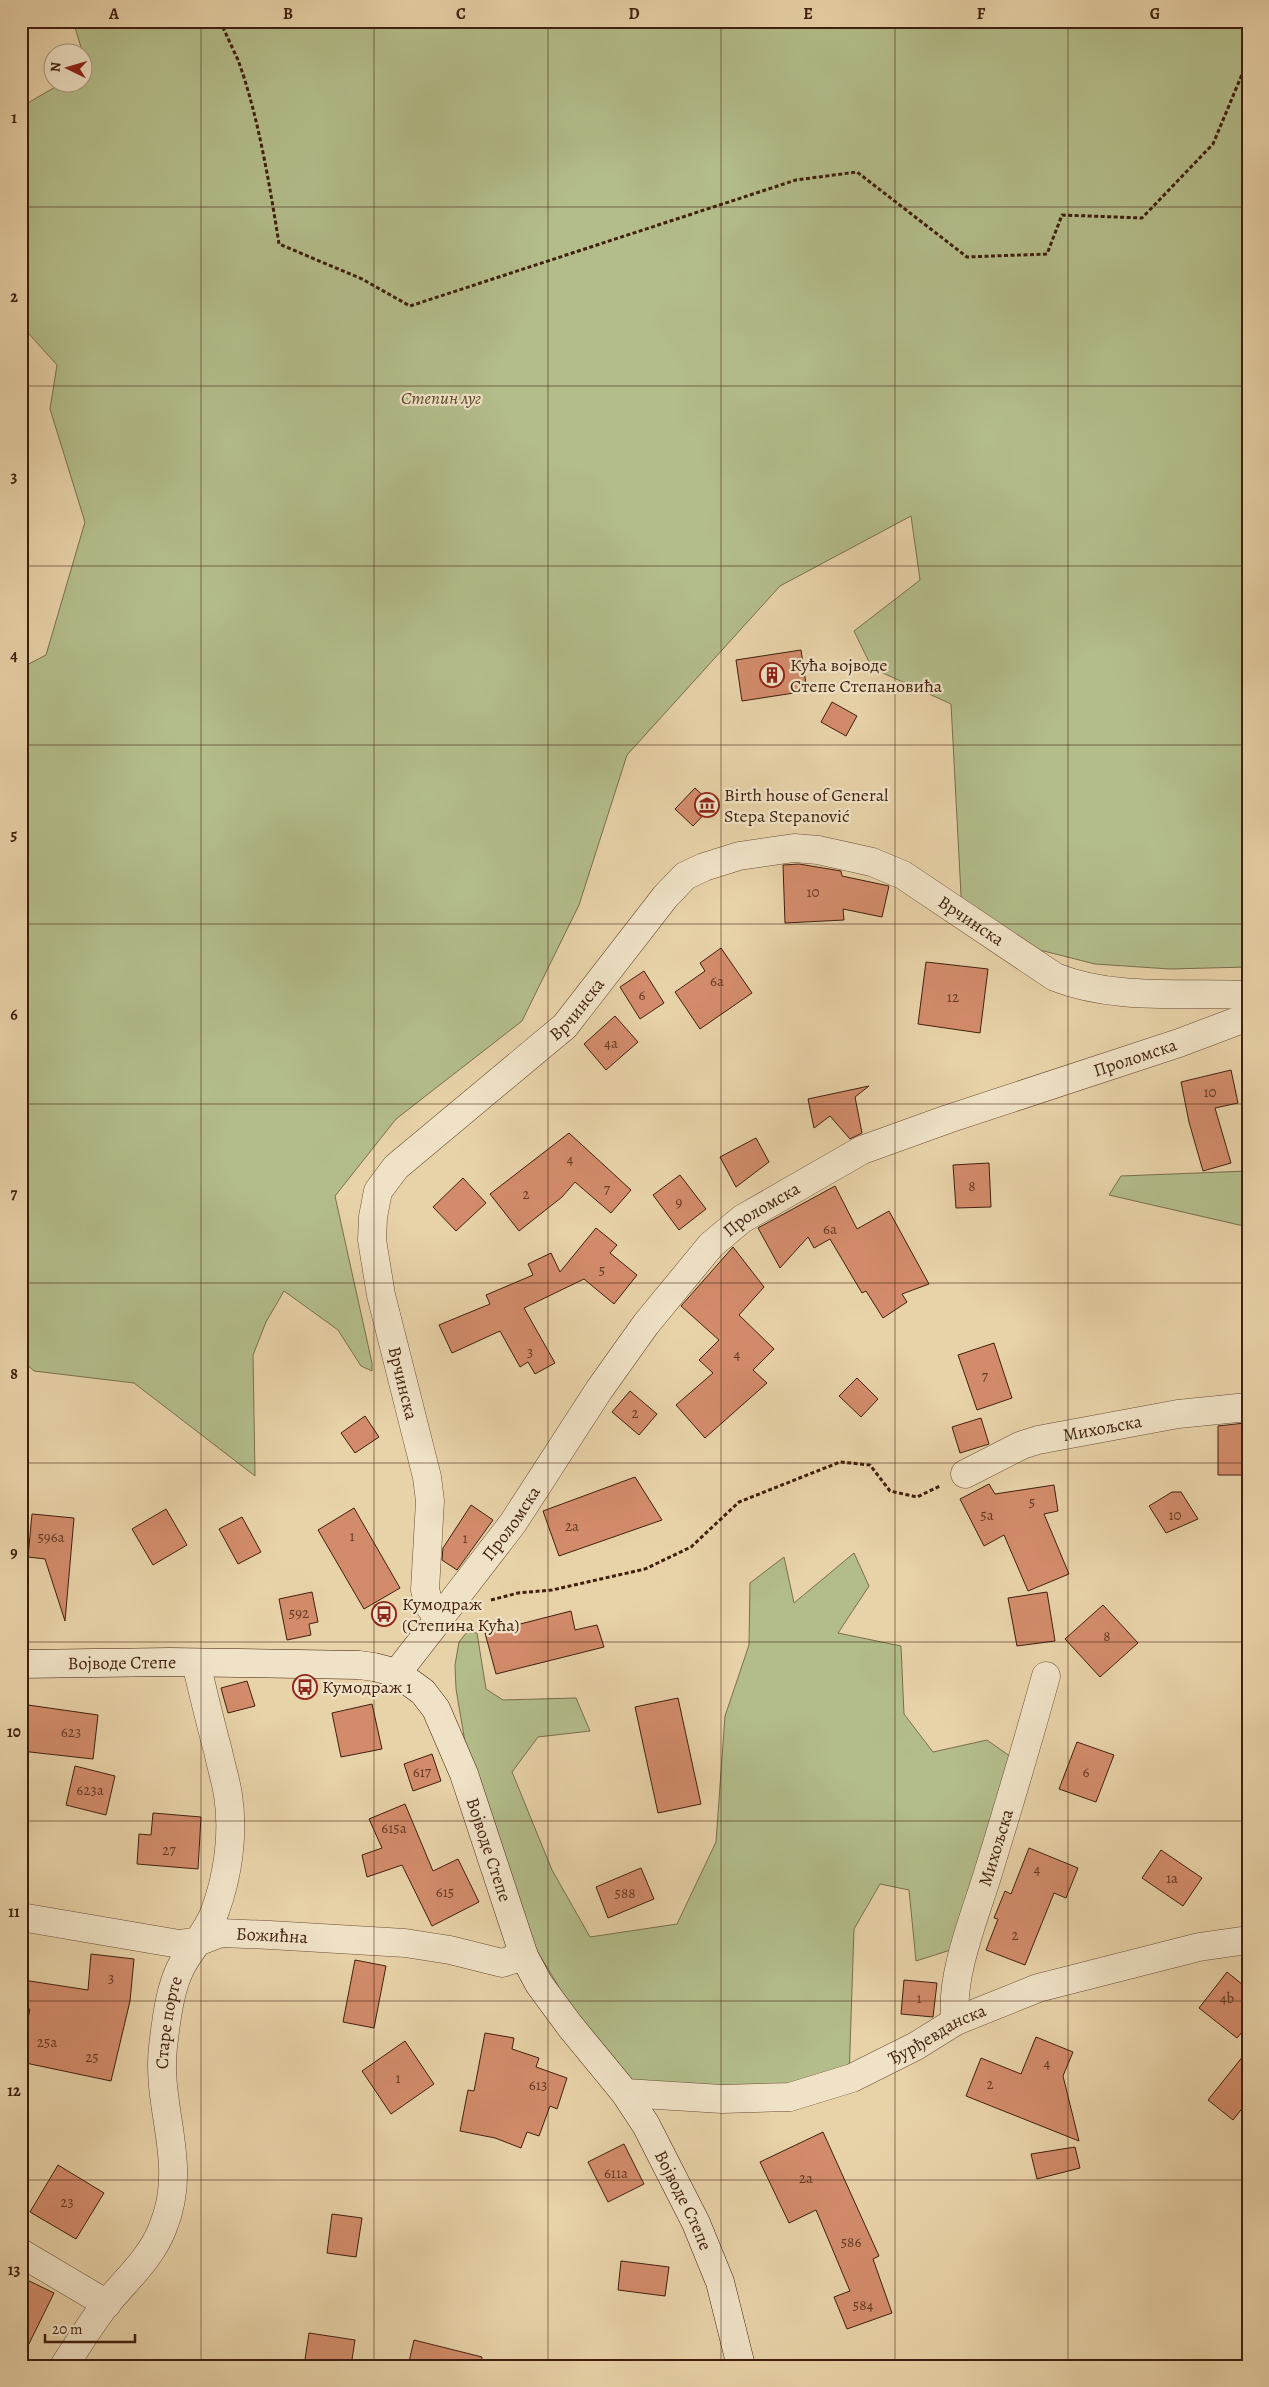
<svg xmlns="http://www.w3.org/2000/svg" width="1269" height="2387" font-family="Alegreya,serif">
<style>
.green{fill:#b3bd8a;stroke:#7a6e4c}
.building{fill:#d38c6b;stroke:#401f0d}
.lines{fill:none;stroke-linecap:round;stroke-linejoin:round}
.street-casing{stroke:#6a4c34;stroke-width:29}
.secondary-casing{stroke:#401f0d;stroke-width:29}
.path{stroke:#401f0d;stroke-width:3;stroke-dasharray:4 2.5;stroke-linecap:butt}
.street{stroke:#f0e2c6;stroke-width:28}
.secondary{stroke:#f0e2c6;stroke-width:28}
.grid{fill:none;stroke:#401f0d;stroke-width:1;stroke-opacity:0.55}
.labels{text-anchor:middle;stroke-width:4.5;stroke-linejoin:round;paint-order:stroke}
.number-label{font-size:15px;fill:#653a24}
.park-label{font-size:18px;font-style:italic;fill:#5d462c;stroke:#f0e2c6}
.poi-label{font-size:18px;fill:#401f0d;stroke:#f0e2c6;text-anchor:start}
.street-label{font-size:18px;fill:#401f0d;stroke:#f0e2c6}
.neatline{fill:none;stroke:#401f0d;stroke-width:2}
.grid-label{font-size:16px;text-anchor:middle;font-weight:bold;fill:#401f0d}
</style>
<rect width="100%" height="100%" fill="#e8d2a8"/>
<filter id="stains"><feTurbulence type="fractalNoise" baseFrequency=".004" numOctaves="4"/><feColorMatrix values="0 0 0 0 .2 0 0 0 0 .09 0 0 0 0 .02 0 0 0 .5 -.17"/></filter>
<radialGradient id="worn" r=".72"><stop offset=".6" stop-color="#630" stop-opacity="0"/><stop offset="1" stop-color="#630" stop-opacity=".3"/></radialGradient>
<path class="green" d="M 73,21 L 1248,21 L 1248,967 L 1170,969 L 1095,964 L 1000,940 L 962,914 L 951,704 L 872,668 L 854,631 L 920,580 L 911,516 L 780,586 L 627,755 L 579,905 L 522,1021 L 396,1119 L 335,1196 L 372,1363 L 372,1371 L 361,1366 L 338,1330 L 284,1291 L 266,1322 L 253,1355 L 255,1476 L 134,1383 L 34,1371 L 21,1359 L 21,668 L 46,655 L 85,522 L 50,409 L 57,365 L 21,325 L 21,107 L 62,83 L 82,82 L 83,70 L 87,67 Z
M 1248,1171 L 1248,1227 L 1109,1195 L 1121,1176 Z
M 854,1553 L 869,1586 L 838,1633 L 901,1646 L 904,1714 L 933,1752 L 987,1740 L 1021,1764 L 966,1945 L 916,1961 L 909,1890 L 880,1884 L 854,1929 L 849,2079 L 790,2097 L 637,2085 L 578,2019 L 536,1949 L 466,1748 L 456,1689 L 455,1665 L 459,1642 L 467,1632 L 477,1633 L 486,1689 L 503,1700 L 576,1698 L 590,1731 L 538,1737 L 512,1772 L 552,1870 L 590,1937 L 677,1924 L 716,1842 L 725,1716 L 749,1645 L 750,1583 L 784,1557 L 794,1603 Z"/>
<path class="building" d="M 801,650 L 807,691 L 742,701 L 736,660 Z
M 832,702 L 857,716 L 846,736 L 821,722 Z
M 695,788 L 713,805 L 693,826 L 675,809 Z
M 799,864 L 841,871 L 842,876 L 889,886 L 882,917 L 843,909 L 844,920 L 785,923 L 783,865 Z
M 721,948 L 752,993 L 700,1029 L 675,992 L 705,971 L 700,963 Z
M 926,962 L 988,969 L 980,1033 L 918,1024 Z
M 644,971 L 664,1003 L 640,1019 L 620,987 Z
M 615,1016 L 638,1042 L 606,1070 L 584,1044 Z
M 1231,1070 L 1238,1103 L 1215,1108 L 1231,1163 L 1203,1171 L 1189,1122 L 1181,1082 Z
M 869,1086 L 855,1097 L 862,1133 L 850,1139 L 830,1116 L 814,1128 L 808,1099 Z
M 569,1133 L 631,1190 L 611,1213 L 575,1182 L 562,1197 L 519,1231 L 490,1194 Z
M 756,1138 L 769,1162 L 736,1187 L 720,1157 Z
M 989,1163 L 991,1207 L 956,1208 L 953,1165 Z
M 680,1175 L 706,1209 L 679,1230 L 653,1195 Z
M 463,1178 L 486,1203 L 456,1231 L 433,1207 Z
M 835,1186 L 857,1229 L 889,1211 L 929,1284 L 902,1294 L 907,1302 L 883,1318 L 866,1291 L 862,1293 L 830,1239 L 814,1248 L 808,1237 L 780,1268 L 758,1228 Z
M 596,1228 L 617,1245 L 610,1253 L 637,1275 L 614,1304 L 584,1279 L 524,1308 L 555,1363 L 535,1374 L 528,1362 L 520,1367 L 500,1331 L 452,1353 L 439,1325 L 490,1304 L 486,1295 L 533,1275 L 528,1264 L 551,1253 L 560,1272 Z
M 733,1247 L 764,1287 L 739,1315 L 774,1349 L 753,1370 L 767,1383 L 705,1438 L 676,1405 L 713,1373 L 699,1360 L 719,1340 L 681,1306 Z
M 994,1343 L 1012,1398 L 977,1410 L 958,1355 Z
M 857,1378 L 878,1399 L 861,1417 L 839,1396 Z
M 630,1391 L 657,1414 L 639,1435 L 612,1412 Z
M 365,1416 L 379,1437 L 355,1453 L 341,1433 Z
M 981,1418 L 989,1444 L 960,1453 L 952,1427 Z
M 1245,1423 L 1245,1475 L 1218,1475 L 1218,1426 Z
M 635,1477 L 662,1520 L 559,1556 L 543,1511 Z
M 989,1484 L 995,1494 L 1054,1485 L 1058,1511 L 1044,1514 L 1069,1574 L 1028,1591 L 1004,1535 L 984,1546 L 960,1499 Z
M 1172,1492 L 1181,1492 L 1198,1519 L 1166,1533 L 1149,1506 Z
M 471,1505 L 493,1520 L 457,1570 L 442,1560 L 443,1548 Z
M 354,1508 L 400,1588 L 364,1609 L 318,1530 Z
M 166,1509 L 187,1545 L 153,1565 L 132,1529 Z
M 32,1514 L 74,1518 L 65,1621 L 45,1559 L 28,1557 Z
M 242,1517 L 261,1552 L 238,1564 L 219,1529 Z
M 312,1592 L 318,1622 L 309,1624 L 311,1635 L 287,1640 L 279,1599 Z
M 1047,1592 L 1055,1641 L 1017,1646 L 1008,1598 Z
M 1103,1605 L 1138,1643 L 1100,1677 L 1065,1639 Z
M 571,1611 L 575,1630 L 597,1625 L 604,1647 L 496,1674 L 485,1633 Z
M 247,1681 L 255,1706 L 228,1713 L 221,1688 Z
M 678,1698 L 701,1804 L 658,1813 L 635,1707 Z
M 21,1704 L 98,1715 L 93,1759 L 21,1751 Z
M 372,1704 L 382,1749 L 341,1757 L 332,1713 Z
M 1077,1742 L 1114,1755 L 1096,1802 L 1059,1789 Z
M 432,1754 L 441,1781 L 413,1791 L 404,1764 Z
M 75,1766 L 115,1776 L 106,1815 L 66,1805 Z
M 405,1804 L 433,1871 L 458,1859 L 479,1902 L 432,1926 L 402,1865 L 367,1877 L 362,1855 L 382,1848 L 369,1819 Z
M 153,1813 L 201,1817 L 198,1869 L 137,1864 L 139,1834 L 151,1835 Z
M 1029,1848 L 1078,1868 L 1066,1898 L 1054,1893 L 1025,1965 L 986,1950 L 998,1919 L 994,1918 L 1005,1891 L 1011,1894 Z
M 1161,1850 L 1202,1878 L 1183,1906 L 1142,1878 Z
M 641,1868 L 654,1899 L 608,1918 L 596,1887 Z
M 91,1954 L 134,1959 L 130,2001 L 111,2081 L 21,2062 L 21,2051 L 30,2009 L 21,2008 L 23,1980 L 88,1990 Z
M 355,1960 L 386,1966 L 374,2028 L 343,2022 Z
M 1227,1972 L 1248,1989 L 1248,2025 L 1237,2038 L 1199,2008 Z
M 904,1980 L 937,1983 L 933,2017 L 901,2014 Z
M 485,2033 L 514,2038 L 512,2049 L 539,2058 L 536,2067 L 567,2078 L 557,2109 L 550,2106 L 539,2136 L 527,2132 L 521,2148 L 495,2138 L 460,2131 L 468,2090 L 474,2091 Z
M 1036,2037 L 1073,2052 L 1063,2076 L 1079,2141 L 966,2096 L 981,2058 L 1021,2074 Z
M 405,2041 L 434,2084 L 391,2114 L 362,2071 Z
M 1248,2050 L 1248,2101 L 1233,2120 L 1208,2100 Z
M 823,2132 L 879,2256 L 873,2259 L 892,2313 L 847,2329 L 834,2297 L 850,2291 L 816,2210 L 789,2223 L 760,2162 Z
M 624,2144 L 644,2184 L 608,2202 L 588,2162 Z
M 1075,2147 L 1080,2168 L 1037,2179 L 1031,2154 Z
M 58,2165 L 104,2193 L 76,2239 L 30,2212 Z
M 332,2214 L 362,2218 L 356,2257 L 327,2253 Z
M 621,2261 L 669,2267 L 665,2296 L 618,2290 Z
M 21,2277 L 54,2293 L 21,2360 Z
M 309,2333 L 355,2340 L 351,2366 L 304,2366 Z
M 414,2340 L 482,2357 L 481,2366 L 408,2366 Z"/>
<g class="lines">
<defs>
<g id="street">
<path id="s1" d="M 965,1474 L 1022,1445 L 1038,1440 L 1178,1414 L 1248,1407"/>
<path id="s2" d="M 439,1619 L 513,1523 L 599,1390 L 646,1324 L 711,1245 L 742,1219 L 862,1150 L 948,1119 L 1179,1043 L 1248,1017"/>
<path id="s3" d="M 397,1673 L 439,1619 L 430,1607 L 425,1590 L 430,1501 L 427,1477 L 381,1295 L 372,1240 L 373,1217 L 378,1191 L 396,1167 L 565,1026 L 665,897 L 685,876 L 704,867 L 739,856 L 794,848 L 818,850 L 872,862 L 903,875 L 1055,977 C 1116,1001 1183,992 1248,995"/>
<path id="s4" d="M 21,1917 L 179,1944 L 200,1941 L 221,1933 L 270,1935 L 405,1943 L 450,1950 L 502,1963 L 524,1956"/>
<path id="s5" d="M 956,2021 C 948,1979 977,1911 989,1870 C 1009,1805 1028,1741 1046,1676"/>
<path id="s6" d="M 625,2093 L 722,2099 L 790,2097 L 852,2078 L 916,2046 L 956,2021 L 1038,1988 L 1199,1947 L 1248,1940"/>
<path d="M 21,2253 L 107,2304"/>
<path id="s7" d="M 64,2366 C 78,2345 91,2323 107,2303 C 127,2279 152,2257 163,2227 C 189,2164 156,2109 163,2047 C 166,2023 169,1992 180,1969 C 190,1948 207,1934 215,1911 C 228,1876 234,1833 228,1795 C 226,1781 221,1766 218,1751 C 210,1722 203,1692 196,1663"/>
</g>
<g id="secondary">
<path id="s8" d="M 21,1664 L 170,1662 L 359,1665 L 374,1667 L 397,1673 L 423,1692 L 436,1709 L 464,1774 L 524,1956 L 539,1984 L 570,2026 L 625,2093 L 646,2125 L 696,2223 L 720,2282 L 741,2366"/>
</g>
</defs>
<use href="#street" class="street-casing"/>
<use href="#secondary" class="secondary-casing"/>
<path class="path" d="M 220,21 C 226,34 232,47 238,60 C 258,114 270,187 279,244 L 362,279 L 410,306 L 796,180 L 857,172 L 967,257 L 1047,254 L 1062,215 L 1142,218 L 1213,144 L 1248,60
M 1241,21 L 1248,44
M 1246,1048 L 1248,1060
M 491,1600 L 518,1593 L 552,1590 L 645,1569 L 691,1547 L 739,1502 L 840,1462 L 870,1465 L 890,1491 L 917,1497 L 940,1486"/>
<use href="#street" class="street"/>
<use href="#secondary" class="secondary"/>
</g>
<path class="grid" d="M 201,21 L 201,2366M 374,21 L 374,2366M 548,21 L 548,2366M 721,21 L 721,2366M 895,21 L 895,2366M 1068,21 L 1068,2366M 21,207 L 1248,207M 21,386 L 1248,386M 21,566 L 1248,566M 21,745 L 1248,745M 21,924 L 1248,924M 21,1104 L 1248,1104M 21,1283 L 1248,1283M 21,1463 L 1248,1463M 21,1642 L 1248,1642M 21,1821 L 1248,1821M 21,2001 L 1248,2001M 21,2180 L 1248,2180"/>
<defs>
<symbol id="building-ring" viewBox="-11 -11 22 22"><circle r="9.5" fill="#f0e2c6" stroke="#8f2418" stroke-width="1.5"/><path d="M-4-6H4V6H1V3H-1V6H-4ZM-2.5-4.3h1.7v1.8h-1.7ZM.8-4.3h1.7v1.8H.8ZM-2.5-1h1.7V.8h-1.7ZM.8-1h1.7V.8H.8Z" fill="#8f2418"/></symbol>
<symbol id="museum-ring" viewBox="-11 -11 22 22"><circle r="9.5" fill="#f0e2c6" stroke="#8f2418" stroke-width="1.5"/><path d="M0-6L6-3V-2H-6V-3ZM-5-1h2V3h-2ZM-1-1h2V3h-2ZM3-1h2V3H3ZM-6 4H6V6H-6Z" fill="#8f2418"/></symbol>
<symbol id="bus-ring" viewBox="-11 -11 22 22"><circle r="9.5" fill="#f0e2c6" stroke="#8f2418" stroke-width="1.5"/><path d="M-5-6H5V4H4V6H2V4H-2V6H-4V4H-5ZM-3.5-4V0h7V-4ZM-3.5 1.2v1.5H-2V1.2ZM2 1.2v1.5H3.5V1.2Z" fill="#8f2418"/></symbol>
</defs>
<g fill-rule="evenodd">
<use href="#building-ring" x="758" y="661" width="28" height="28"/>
<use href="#museum-ring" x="693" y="791" width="28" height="28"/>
<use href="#bus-ring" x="370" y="1600" width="28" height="28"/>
<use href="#bus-ring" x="291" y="1673" width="28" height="28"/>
</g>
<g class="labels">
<g class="number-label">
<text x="813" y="897">10</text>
<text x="717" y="986">6a</text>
<text x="642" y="1000">6</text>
<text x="953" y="1002">12</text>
<text x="611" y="1048">4a</text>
<text x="1210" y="1097">10</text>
<text x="570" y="1164">4</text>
<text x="972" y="1191">8</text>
<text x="607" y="1194">7</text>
<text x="526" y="1199">2</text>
<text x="679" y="1207">9</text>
<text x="830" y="1234">6a</text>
<text x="602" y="1275">5</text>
<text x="530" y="1357">3</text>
<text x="737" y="1359">4</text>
<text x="985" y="1381">7</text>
<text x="635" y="1418">2</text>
<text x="1032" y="1507">5</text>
<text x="987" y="1520">5a</text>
<text x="1175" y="1520">10</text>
<text x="572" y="1531">2a</text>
<text x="352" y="1541">1</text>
<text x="51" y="1542">596a</text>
<text x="465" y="1543">1</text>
<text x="299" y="1618">592</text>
<text x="1107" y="1641">8</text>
<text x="71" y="1737">623</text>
<text x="422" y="1777">617</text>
<text x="1086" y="1777">6</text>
<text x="90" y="1795">623a</text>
<text x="394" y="1833">615a</text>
<text x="169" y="1855">27</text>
<text x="1037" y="1874">4</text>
<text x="1172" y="1883">1a</text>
<text x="445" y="1897">615</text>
<text x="625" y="1898">588</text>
<text x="1015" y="1940">2</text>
<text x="111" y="1983">3</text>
<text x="919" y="2003">1</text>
<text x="1227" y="2003">4b</text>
<text x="47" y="2047">25a</text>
<text x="92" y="2062">25</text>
<text x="1047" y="2068">4</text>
<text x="398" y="2083">1</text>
<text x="990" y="2089">2</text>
<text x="538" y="2090">613</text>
<text x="616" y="2178">611a</text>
<text x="806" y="2183">2a</text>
<text x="67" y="2207">23</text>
<text x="851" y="2247">586</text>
<text x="863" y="2310">584</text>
</g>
<g class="park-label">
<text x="441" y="404">Степин луг</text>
</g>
<g class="poi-label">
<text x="790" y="671">Кућа војводе<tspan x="790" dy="21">Степе Степановића</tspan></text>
<text x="724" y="801">Birth house of General<tspan x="724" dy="21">Stepa Stepanović</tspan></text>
<text x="402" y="1610">Кумодраж<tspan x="402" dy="21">(Степина Кућа)</tspan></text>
<text x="322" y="1693">Кумодраж 1</text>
</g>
<g class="street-label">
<text dy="6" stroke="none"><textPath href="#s3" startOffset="1258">Врчинска</textPath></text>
<text dy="6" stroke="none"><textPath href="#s3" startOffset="778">Врчинска</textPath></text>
<text dy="6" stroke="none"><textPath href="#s2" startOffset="930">Проломска</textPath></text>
<text dy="6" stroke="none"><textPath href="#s2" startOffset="525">Проломска</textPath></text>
<text transform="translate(403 1383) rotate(76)" y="6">Врчинска</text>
<text dy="6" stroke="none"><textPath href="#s1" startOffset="146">Михољска</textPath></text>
<text dy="6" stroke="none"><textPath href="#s2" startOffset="120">Проломска</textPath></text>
<text dy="6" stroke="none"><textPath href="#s8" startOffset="101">Војводе Степе</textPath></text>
<text dy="6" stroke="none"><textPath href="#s5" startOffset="179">Михољска</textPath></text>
<text dy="6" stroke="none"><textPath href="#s8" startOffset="581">Војводе Степе</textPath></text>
<text dy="6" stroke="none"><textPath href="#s4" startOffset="255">Божићна</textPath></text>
<text dy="6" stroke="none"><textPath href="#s7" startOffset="378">Старе порте</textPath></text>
<text dy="6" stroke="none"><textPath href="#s6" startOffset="326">Ђурђевданска</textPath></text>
<text dy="6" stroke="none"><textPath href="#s8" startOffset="986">Војводе Степе</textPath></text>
</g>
</g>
<rect width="1269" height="2387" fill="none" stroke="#e8d2a8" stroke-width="55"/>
<g transform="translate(68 68) rotate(275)"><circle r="24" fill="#f0e2c6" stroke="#aa947c"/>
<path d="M0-4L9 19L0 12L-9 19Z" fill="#8f2418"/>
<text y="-8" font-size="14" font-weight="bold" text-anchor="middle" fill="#401f0d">N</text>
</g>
<path d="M45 2334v8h90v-8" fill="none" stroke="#401f0d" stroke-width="2.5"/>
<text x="52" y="2334" font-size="15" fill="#401f0d" stroke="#f0e2c6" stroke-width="4" paint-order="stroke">20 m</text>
<rect x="28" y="28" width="1214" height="2332" class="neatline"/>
<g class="grid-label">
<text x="114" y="19">A</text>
<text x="288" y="19">B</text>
<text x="461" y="19">C</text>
<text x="634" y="19">D</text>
<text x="808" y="19">E</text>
<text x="981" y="19">F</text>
<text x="1155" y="19">G</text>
<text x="14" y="123">1</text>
<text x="14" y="302">2</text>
<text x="14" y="482">3</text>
<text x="14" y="661">4</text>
<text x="14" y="840">5</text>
<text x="14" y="1020">6</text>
<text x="14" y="1199">7</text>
<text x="14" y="1379">8</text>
<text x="14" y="1558">9</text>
<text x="14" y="1737">10</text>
<text x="14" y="1917">11</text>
<text x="14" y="2096">12</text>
<text x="14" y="2275">13</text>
</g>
<rect width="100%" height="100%" filter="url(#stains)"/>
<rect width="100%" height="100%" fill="url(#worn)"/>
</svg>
